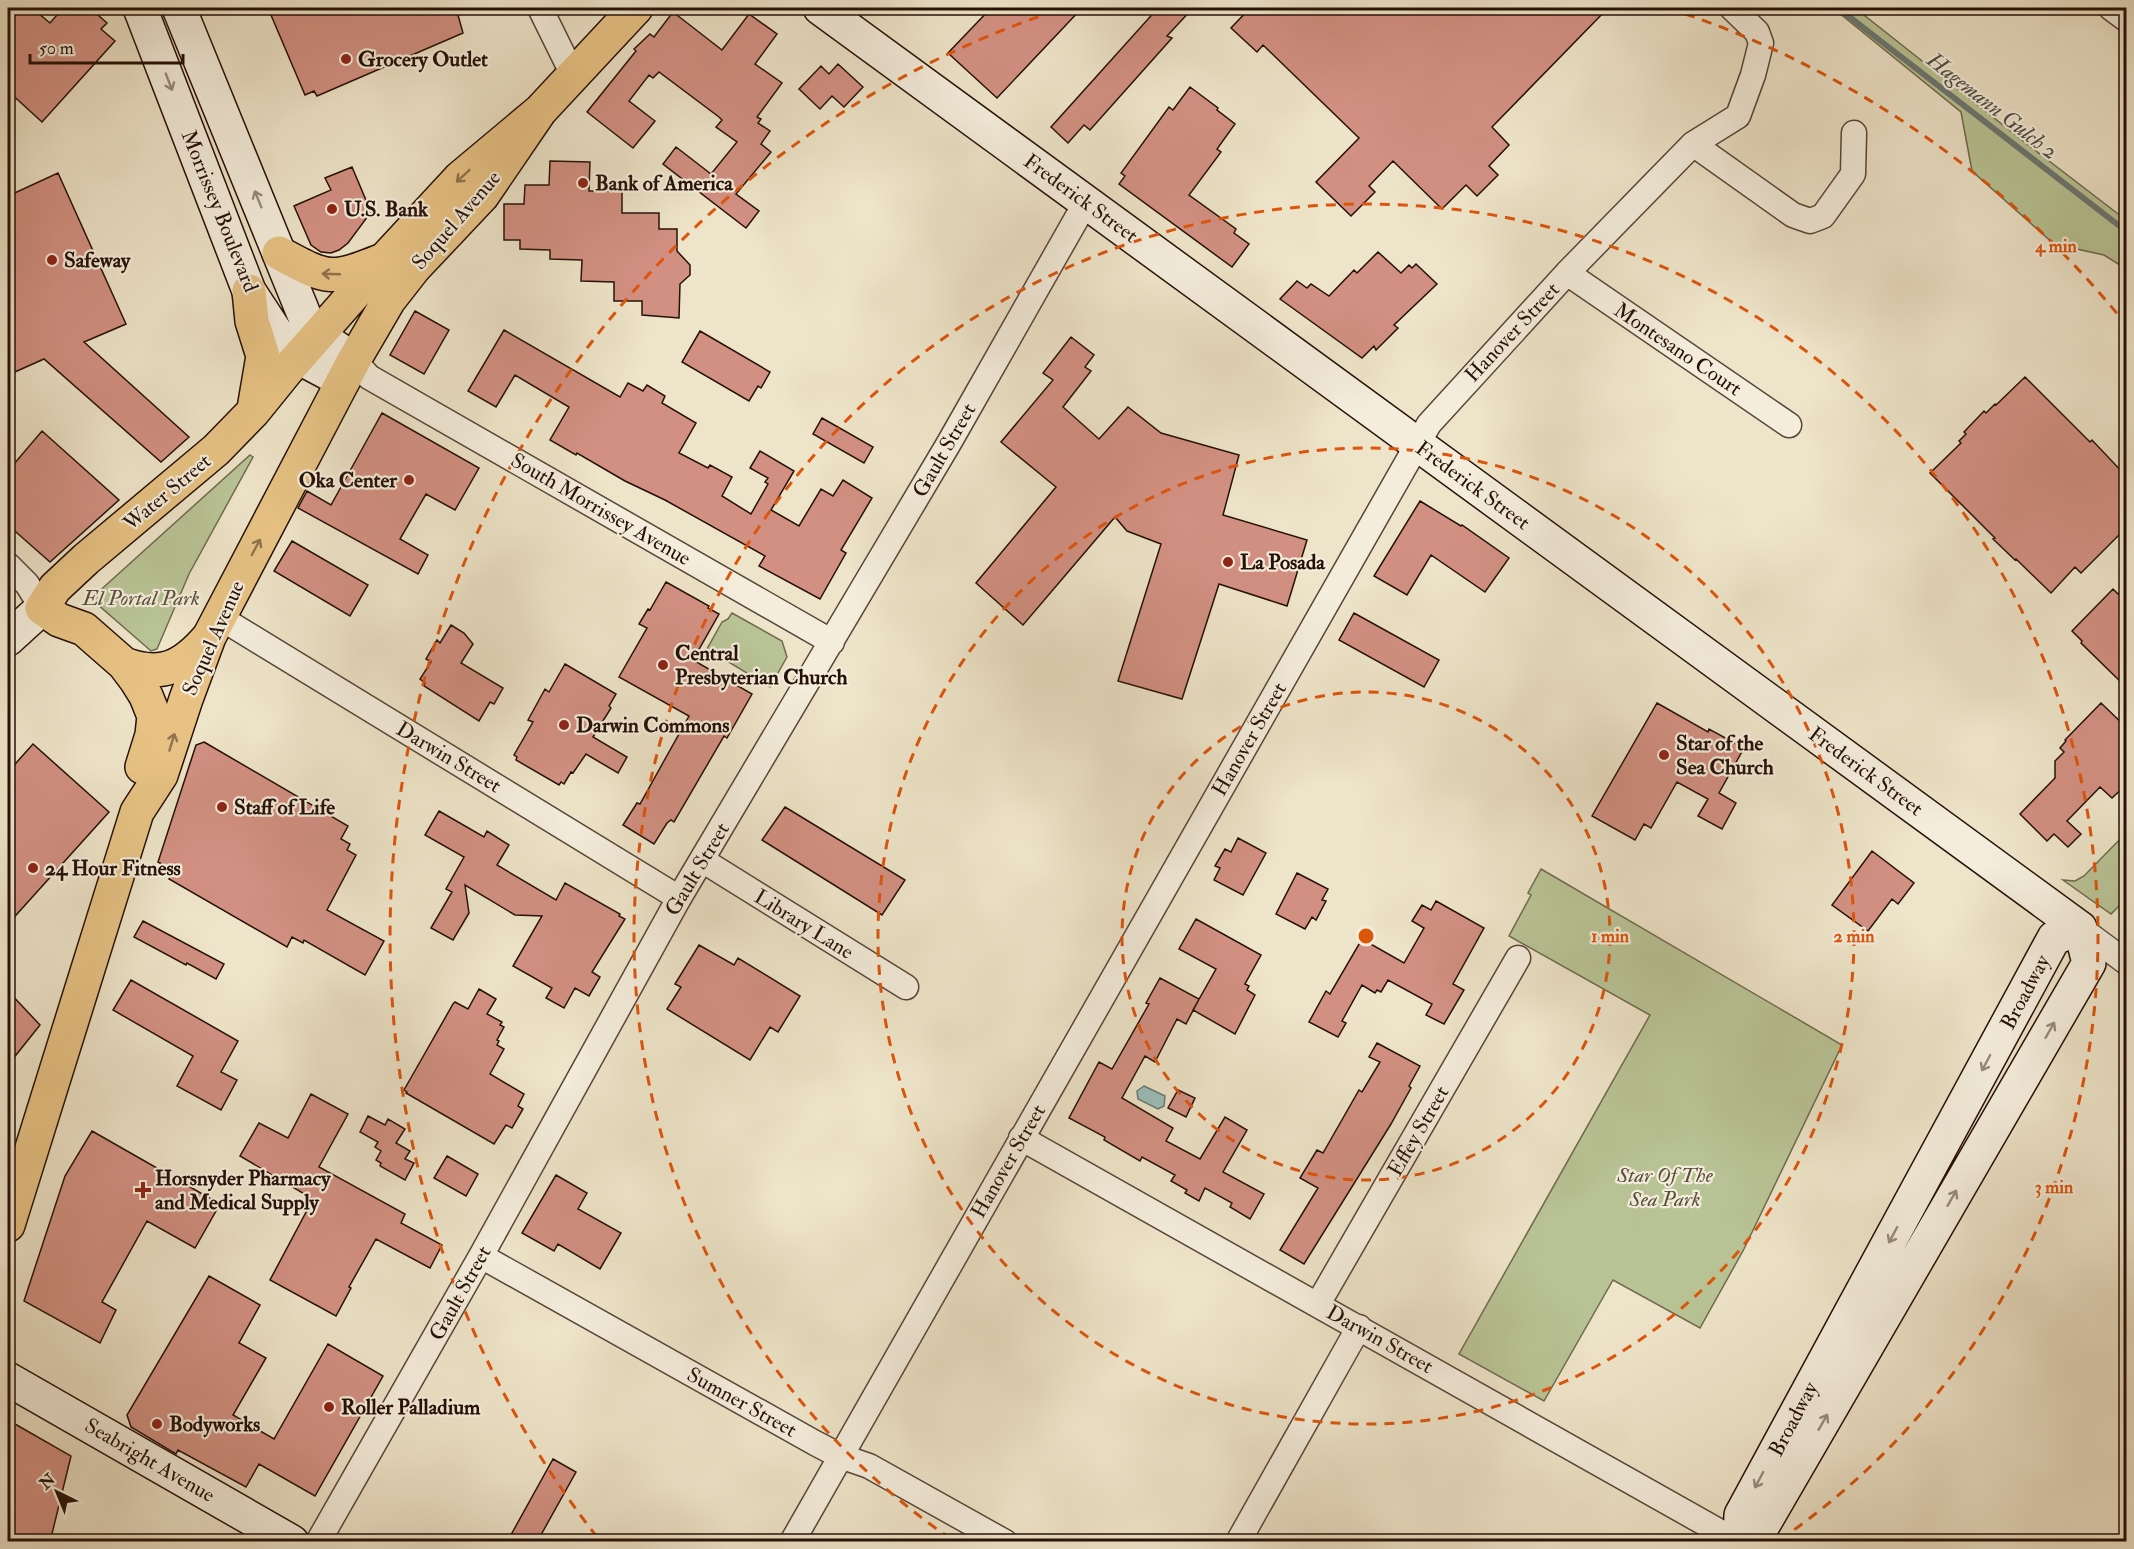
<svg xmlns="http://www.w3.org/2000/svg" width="2134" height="1549" font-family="'IM FELL Double Pica',serif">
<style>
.green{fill:#b9c496;stroke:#6f6a4e;stroke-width:1.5}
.water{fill:#9bbebc;stroke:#6c7874;stroke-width:1.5}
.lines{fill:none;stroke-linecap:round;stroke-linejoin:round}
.stream{stroke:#6c7874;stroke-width:6}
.building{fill:#d29082;stroke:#251007;stroke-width:1.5}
.street-casing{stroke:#574538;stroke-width:27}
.secondary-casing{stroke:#251007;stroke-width:36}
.primary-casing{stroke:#251007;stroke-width:36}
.street{stroke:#f4eddc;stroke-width:24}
.secondary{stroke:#f4eddc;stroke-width:33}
.primary{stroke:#e7c284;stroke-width:33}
.oneway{stroke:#978a7c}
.oneway2{stroke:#90724c}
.ring{fill:none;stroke:#de550c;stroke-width:3;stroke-dasharray:10 8}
.poi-dot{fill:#8f2418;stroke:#f4eddc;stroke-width:2}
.labels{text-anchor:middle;stroke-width:4.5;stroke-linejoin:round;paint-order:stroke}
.poi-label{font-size:21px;font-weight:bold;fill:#251007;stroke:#f4eddc;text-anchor:start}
.street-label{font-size:21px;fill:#251007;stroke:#f4eddc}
.park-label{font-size:21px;font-style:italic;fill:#594f39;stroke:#f4eddc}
.water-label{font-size:22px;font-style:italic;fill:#4e4d46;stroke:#f4eddc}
.centre{fill:#de550c;stroke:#f4eddc;stroke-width:3}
.ring-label{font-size:18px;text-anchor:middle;font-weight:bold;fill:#de550c;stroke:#f4eddc;stroke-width:4.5;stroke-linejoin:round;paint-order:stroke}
</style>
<rect width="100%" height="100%" fill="#eee4c9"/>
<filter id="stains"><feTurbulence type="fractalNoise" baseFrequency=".00333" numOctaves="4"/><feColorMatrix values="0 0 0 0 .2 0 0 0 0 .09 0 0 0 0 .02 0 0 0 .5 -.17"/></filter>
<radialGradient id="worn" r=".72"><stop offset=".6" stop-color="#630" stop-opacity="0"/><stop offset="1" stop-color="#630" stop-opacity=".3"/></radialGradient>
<path class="green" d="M 1833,8 L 1855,8 L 2027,144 L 2126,220 L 2126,269 L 2104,255 L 2054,244 L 1972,171 L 1961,112 Z
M 250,455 L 253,457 L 189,574 L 157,649 L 151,651 L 96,603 L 95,595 Z
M 732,613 L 782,641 L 787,657 L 770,687 L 707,649 L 722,622 L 728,619 Z
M 2126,833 L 2126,899 L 2111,914 L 2063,880 L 2075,881 L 2084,876 Z
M 1541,869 L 1842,1045 L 1744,1249 L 1700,1328 L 1613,1280 L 1544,1401 L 1459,1354 L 1650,1015 L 1509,936 L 1531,895 L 1528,893 Z"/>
<path class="water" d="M 1144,1086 L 1165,1096 L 1164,1106 L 1158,1109 L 1138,1099 L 1137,1091 Z"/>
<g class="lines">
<path class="stream" d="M 1838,8 L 2126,231"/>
</g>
<path class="building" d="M 8,8 L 32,8 L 50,23 L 63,8 L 90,8 L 107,23 L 101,29 L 115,41 L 42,122 L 8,91 Z
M 268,8 L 456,8 L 463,33 L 317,96 L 314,91 L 305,95 Z
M 991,8 L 1082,8 L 997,98 L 948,53 Z
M 1158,8 L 1193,8 L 1167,36 L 1172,38 L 1090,130 L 1084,125 L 1068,143 L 1051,127 Z
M 1250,8 L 1608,8 L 1492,127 L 1509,145 L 1489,166 L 1498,175 L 1477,196 L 1466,185 L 1442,209 L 1393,161 L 1369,186 L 1375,192 L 1351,216 L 1316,182 L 1359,138 L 1263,45 L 1257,52 L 1231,28 Z
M 673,12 L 722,50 L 749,14 L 777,34 L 755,64 L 782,83 L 757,117 L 761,119 L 758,123 L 770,131 L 761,144 L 771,152 L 736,194 L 759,211 L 746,228 L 663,164 L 676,147 L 711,174 L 737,142 L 716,127 L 722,120 L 719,117 L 659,72 L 653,78 L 649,75 L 629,101 L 655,121 L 633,148 L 587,112 L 636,51 L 634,49 L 650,34 L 654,37 Z
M 838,64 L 863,87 L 844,107 L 832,96 L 820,109 L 799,89 L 821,66 L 829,74 Z
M 1190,87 L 1218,108 L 1217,110 L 1235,124 L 1217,149 L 1221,152 L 1189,195 L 1236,229 L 1234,233 L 1249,244 L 1232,267 L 1119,184 L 1125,176 L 1121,173 L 1169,107 L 1173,110 Z
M 550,161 L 590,162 L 589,191 L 622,191 L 622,213 L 659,213 L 659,229 L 677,229 L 677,251 L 690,265 L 690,275 L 680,284 L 679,318 L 642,315 L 642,301 L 614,301 L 614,282 L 581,281 L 582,260 L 550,259 L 550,250 L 520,249 L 520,240 L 504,240 L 504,204 L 524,204 L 525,185 L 549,185 Z
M 352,167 L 371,212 L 348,243 L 339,250 L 331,253 L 321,252 L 311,245 L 294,206 L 331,190 L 325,178 Z
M 58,173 L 126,324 L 84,342 L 189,437 L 161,462 L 44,359 L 8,375 L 8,196 Z
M 1378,252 L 1401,273 L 1409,265 L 1412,268 L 1416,264 L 1437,284 L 1394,325 L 1398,328 L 1376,350 L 1374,346 L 1362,358 L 1280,299 L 1297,281 L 1307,288 L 1311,284 L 1329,296 L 1354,270 L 1357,273 Z
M 415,311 L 449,330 L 424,374 L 390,355 Z
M 504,330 L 620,397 L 628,383 L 643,391 L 647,385 L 665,396 L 662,403 L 696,423 L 679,453 L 708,468 L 710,465 L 732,477 L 722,496 L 751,514 L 768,484 L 765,482 L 768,478 L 750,468 L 760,451 L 794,471 L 771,510 L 799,526 L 821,489 L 833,496 L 843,480 L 872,498 L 841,550 L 846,553 L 820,599 L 759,566 L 765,556 L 665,500 L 625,481 L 577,453 L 576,455 L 550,440 L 569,407 L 515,375 L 496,407 L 468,391 Z
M 700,331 L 770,372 L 761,388 L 758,386 L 749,401 L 682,362 Z
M 1071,337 L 1094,355 L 1085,367 L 1091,371 L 1063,407 L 1099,439 L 1128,407 L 1161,433 L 1239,455 L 1223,515 L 1307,540 L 1287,606 L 1219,584 L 1182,699 L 1118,681 L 1161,544 L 1127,531 L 1115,517 L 1023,625 L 976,583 L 1056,487 L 1001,442 L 1053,380 L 1043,373 Z
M 2025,377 L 2090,442 L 2092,440 L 2127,477 L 2127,527 L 2081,573 L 2075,567 L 2051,593 L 2016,559 L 2015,560 L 1993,539 L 1995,538 L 1930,473 L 1961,443 L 1959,441 L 1966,434 L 1964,432 L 1984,411 L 1986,413 L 1995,404 L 1996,405 Z
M 382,413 L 479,468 L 455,510 L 426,494 L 400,539 L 428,555 L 418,574 L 298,508 L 307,491 L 331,505 Z
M 822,418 L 873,447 L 864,463 L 813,434 Z
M 42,431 L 119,500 L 50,562 L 8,525 L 8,471 Z
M 1420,501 L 1461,526 L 1462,525 L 1509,558 L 1485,592 L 1431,555 L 1407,595 L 1374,576 Z
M 292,541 L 368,585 L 350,616 L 274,571 Z
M 666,582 L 709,606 L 708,608 L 719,614 L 693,660 L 752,694 L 727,738 L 724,736 L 674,822 L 671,820 L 667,823 L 654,844 L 623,825 L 637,803 L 640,804 L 689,716 L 619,677 L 647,628 L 639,624 L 648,609 L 650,610 Z
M 2127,586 L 2127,688 L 2081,643 L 2082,641 L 2072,631 L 2113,589 L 2118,594 Z
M 1354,613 L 1439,660 L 1424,687 L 1339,640 Z
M 451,625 L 464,633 L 473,644 L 461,663 L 503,688 L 494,704 L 490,702 L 479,721 L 424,686 L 425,683 L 420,679 L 431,662 L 426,659 L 437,640 L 440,643 Z
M 565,664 L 616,694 L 609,706 L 611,708 L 593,737 L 627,757 L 618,773 L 586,754 L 573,773 L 571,772 L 564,784 L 561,782 L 559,785 L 516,760 L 517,757 L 514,755 L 533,722 L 528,720 L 545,689 L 549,692 Z
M 1657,703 L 1708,732 L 1709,729 L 1744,748 L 1719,793 L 1736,803 L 1722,829 L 1698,816 L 1708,799 L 1677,782 L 1651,828 L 1644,824 L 1635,840 L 1592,816 Z
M 2101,703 L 2127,728 L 2127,784 L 2112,798 L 2100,787 L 2067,821 L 2081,834 L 2068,847 L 2054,834 L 2047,841 L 2020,814 L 2055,778 L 2055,761 L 2064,752 L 2060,748 L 2066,741 L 2065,740 Z
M 204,742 L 348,826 L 341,839 L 350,844 L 347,850 L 356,855 L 327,910 L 384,941 L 365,975 L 304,940 L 303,943 L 292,937 L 287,947 L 169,879 L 174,870 L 158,862 L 196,745 Z
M 33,744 L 109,812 L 8,924 L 8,772 Z
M 785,807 L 905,880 L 882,915 L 762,840 Z
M 439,811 L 484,837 L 487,831 L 509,845 L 497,865 L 556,900 L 565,883 L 620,914 L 619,916 L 625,919 L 592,972 L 600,977 L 589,996 L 575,988 L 564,1008 L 546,998 L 552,988 L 513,966 L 542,916 L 515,915 L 465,885 L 469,913 L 453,940 L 431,928 L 452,892 L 446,889 L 464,857 L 425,835 Z
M 1238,838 L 1266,853 L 1243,895 L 1214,880 L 1220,868 L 1215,866 L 1225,849 L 1231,852 Z
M 1872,851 L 1914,883 L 1898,904 L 1892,899 L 1868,931 L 1832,905 Z
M 1297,873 L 1328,889 L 1322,900 L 1326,901 L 1316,920 L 1312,917 L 1305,929 L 1276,914 Z
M 1436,901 L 1484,928 L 1453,984 L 1464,990 L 1444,1024 L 1426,1015 L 1432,1004 L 1388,980 L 1381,992 L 1377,990 L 1375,993 L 1362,985 L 1342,1021 L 1346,1023 L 1338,1037 L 1309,1022 L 1326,991 L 1330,994 L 1362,939 L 1404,963 L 1424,928 L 1412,921 L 1422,905 L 1431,910 Z
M 1196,919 L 1261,955 L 1245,984 L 1249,986 L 1247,990 L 1255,995 L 1235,1034 L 1193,1010 L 1216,969 L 1179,949 Z
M 143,921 L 224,964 L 216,979 L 187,963 L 186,965 L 134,937 Z
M 699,945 L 734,965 L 738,958 L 800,996 L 778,1032 L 770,1027 L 750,1060 L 667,1009 L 681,987 L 675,984 Z
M 1160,978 L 1199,999 L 1186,1024 L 1177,1019 L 1155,1062 L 1145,1056 L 1122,1098 L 1173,1128 L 1166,1141 L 1200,1159 L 1225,1117 L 1247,1130 L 1223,1172 L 1264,1194 L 1250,1219 L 1230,1207 L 1232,1203 L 1205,1188 L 1199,1201 L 1185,1193 L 1187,1190 L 1171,1181 L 1175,1175 L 1142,1157 L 1140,1161 L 1104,1140 L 1105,1137 L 1069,1118 L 1099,1062 L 1112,1069 L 1149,1004 L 1146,1003 Z
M 131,980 L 238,1041 L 221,1072 L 237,1080 L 221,1110 L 177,1086 L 193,1056 L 113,1010 Z
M 479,989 L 496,999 L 487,1014 L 502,1022 L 500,1025 L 504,1027 L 497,1040 L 499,1041 L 497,1045 L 504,1049 L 490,1074 L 524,1094 L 518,1106 L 523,1109 L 512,1128 L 506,1125 L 494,1144 L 406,1093 L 407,1092 L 404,1090 L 453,1004 L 455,1002 L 468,1009 Z
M 8,991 L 40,1025 L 8,1065 Z
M 1377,1043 L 1420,1066 L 1409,1086 L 1411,1088 L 1391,1124 L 1304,1264 L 1280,1250 L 1318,1188 L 1300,1178 L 1317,1150 L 1323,1153 L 1359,1090 L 1362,1092 L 1380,1062 L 1369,1057 Z
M 1178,1090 L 1195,1098 L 1186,1117 L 1168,1108 Z
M 311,1094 L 348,1114 L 319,1167 L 405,1214 L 401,1223 L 442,1245 L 430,1268 L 376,1239 L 349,1287 L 351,1288 L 336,1316 L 270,1280 L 313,1199 L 240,1156 L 259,1123 L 288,1138 Z
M 368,1116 L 385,1125 L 388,1119 L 405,1129 L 396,1143 L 410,1151 L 405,1159 L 414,1163 L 405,1180 L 380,1166 L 381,1163 L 376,1160 L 381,1151 L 375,1147 L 378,1142 L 360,1132 Z
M 92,1131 L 220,1204 L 195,1248 L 147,1221 L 102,1302 L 116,1310 L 100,1343 L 24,1301 L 65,1176 Z
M 447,1156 L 478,1174 L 466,1196 L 434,1178 Z
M 556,1175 L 587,1193 L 578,1209 L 621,1233 L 600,1269 L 558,1244 L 554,1251 L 522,1233 Z
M 209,1276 L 260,1305 L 239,1343 L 266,1358 L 233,1415 L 274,1439 L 328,1344 L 383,1376 L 315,1496 L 259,1464 L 246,1487 L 178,1450 L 176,1454 L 131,1427 L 127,1415 Z
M 8,1420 L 71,1456 L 50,1542 L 8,1542 Z
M 553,1459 L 576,1472 L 537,1542 L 507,1542 Z"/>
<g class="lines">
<defs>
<path id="street" d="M 540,8 L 573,75
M 2111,8 L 2126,19
M 1693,144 L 1793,215 L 1810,221 L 1823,216 L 1853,174 L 1854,133
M 1567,273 L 1789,425
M 354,360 L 369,377 L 832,642
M 8,565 L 27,584 L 42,608
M 219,617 L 679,898
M 702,860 L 906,987
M 2080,928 L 2126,962
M 1021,1138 L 1738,1542
M 481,1256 L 815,1443 L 840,1456 L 869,1466 L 1005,1542
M 1318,1304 L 1518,958
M 318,1542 L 481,1256 L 679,898 L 949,443 L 1086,202
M 792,1542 L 1429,424 L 1567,273 L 1693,144 L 1738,116 L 1753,75 L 1761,43 L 1757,32 L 1732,8
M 1238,1542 L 1359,1327"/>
<path id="secondary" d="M 140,8 L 249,291 L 283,343 L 298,357 L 343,381
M 179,8 L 305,317 L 318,335 L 354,360
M 820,8 L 2080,928
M 8,639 L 42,608
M 8,1379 L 292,1542
M 1740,1542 L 1741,1515 L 2054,938 L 2080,928
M 1742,1542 L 1762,1527 L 2089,963 L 2080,928"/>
<path id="primary" d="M 279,253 C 329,280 330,281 383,260
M 249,291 L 252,321 L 263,356 L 254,409
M 124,664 C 161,678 183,667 208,638
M 142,767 L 152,735 L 154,716 L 146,696 L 136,680 L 124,664 L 84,629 L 59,620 L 42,608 L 55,588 L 86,559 L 216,450 L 253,412 L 287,370 L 384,260 L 460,178 L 540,111 L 636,8
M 8,1225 L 137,812 L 161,775 L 186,699 L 209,637 L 354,360 L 389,300 L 414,268 L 482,196 L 540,111"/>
</defs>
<use href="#street" class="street-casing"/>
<use href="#secondary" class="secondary-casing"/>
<use href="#primary" class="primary-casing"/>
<use href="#street" class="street"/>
<use href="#secondary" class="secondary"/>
<use href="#primary" class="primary"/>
</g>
<defs><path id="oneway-shaft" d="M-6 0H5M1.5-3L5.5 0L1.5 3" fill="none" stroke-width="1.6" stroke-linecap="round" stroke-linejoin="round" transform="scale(1.5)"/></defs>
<g class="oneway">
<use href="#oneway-shaft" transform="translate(169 82) rotate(69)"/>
<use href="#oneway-shaft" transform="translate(258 199) rotate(-112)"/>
<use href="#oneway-shaft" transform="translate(2050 1030) rotate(-60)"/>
<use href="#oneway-shaft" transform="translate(1986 1063) rotate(118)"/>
<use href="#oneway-shaft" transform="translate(1952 1198) rotate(-60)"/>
<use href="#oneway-shaft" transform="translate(1893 1235) rotate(118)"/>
<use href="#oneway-shaft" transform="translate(1823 1422) rotate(-60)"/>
<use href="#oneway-shaft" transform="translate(1759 1480) rotate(118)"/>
</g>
<g class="oneway2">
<use href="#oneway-shaft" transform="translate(463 176) rotate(137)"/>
<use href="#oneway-shaft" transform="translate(331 274) rotate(-178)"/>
<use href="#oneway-shaft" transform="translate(256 547) rotate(-62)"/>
<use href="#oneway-shaft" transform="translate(172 742) rotate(-73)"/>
</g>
<g class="ring">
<circle cx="1366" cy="936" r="244"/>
<circle cx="1366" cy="936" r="488"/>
<path d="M951 1539A732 732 0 1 1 1781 1539"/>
<path d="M597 1537A976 976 0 0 1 1064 8M1668 8A976 976 0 0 1 2124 322"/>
</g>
<g class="poi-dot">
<circle cx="346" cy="59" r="6"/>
<circle cx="583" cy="183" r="6"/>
<circle cx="332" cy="209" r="6"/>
<circle cx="52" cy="260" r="6"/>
<circle cx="409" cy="480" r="6"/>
<circle cx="1228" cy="562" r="6"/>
<circle cx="663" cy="665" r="6"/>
<circle cx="564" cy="725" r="6"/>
<circle cx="1664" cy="755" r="6"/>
<circle cx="222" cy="807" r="6"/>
<circle cx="33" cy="868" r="6"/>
<path d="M140 1181h6v6h6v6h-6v6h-6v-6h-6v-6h6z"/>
<circle cx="329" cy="1407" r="6"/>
<circle cx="157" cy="1424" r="6"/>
</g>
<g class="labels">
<g class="poi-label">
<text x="358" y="66">Grocery Outlet</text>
<text x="595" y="190">Bank of America</text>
<text x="344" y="216">U.S. Bank</text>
<text x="64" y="267">Safeway</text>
<text x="397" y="487" text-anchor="end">Oka Center</text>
<text x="1240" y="569">La Posada</text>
<text x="675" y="660">Central<tspan x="675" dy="24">Presbyterian Church</tspan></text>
<text x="576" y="732">Darwin Commons</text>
<text x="1676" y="750">Star of the<tspan x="1676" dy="24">Sea Church</tspan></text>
<text x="234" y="814">Staff of Life</text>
<text x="45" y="875">24 Hour Fitness</text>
<text x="155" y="1185">Horsnyder Pharmacy<tspan x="155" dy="24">and Medical Supply</tspan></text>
<text x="341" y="1414">Roller Palladium</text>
<text x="169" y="1431">Bodyworks</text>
</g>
<g class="street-label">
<text transform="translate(1081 198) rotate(36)" y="7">Frederick Street</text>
<text transform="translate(220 211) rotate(68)" y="7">Morrissey Boulevard</text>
<text transform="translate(456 220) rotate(-49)" y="7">Soquel Avenue</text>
<text transform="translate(1512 332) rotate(-47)" y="7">Hanover Street</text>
<text transform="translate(1678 349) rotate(34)" y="7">Montesano Court</text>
<text transform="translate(944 450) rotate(-60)" y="7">Gault Street</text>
<text transform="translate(1473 485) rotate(36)" y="7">Frederick Street</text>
<text transform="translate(167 492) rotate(-40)" y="7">Water Street</text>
<text transform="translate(601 509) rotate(30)" y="7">South Morrissey Avenue</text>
<text transform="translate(213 638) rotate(-66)" y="7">Soquel Avenue</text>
<text transform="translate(1249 739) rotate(-60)" y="7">Hanover Street</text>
<text transform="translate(449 757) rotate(31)" y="7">Darwin Street</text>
<text transform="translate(1866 771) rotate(36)" y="7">Frederick Street</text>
<text transform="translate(697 869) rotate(-59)" y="7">Gault Street</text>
<text transform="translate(804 924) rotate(32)" y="7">Library Lane</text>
<text transform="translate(2025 992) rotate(-62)" y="7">Broadway</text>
<text transform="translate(1418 1131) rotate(-60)" y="7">Effey Street</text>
<text transform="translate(1008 1161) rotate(-60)" y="7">Hanover Street</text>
<text transform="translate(460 1293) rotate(-61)" y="7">Gault Street</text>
<text transform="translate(1380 1339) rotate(29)" y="7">Darwin Street</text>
<text transform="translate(742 1402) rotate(29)" y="7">Sumner Street</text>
<text transform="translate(1793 1419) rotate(-62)" y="7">Broadway</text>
<text transform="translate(150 1460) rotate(30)" y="7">Seabright Avenue</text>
</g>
<g class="park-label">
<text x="141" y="605">El Portal Park</text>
<text x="1665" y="1182">Star Of The<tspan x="1665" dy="24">Sea Park</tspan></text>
</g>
<g class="water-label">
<text transform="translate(1993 105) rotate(38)" y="8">Hagemann Gulch 2</text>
</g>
</g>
<circle cx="1366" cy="936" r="9" class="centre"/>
<g class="ring-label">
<text x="2056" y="252">4 min</text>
<text x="1610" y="942">1 min</text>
<text x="1854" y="942">2 min</text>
<text x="2054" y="1193">3 min</text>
</g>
<rect width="2134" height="1549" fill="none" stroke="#eee4c9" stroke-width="30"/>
<rect x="9" y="9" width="2116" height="1531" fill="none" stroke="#251007" stroke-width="3"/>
<rect x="15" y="15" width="2104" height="1519" fill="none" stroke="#251007" stroke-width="1.5"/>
<g transform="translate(57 1492) rotate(317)" stroke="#f4eddc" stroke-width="4.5" paint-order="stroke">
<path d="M0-4.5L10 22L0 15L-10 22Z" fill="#251007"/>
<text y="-9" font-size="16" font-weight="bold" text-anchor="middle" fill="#251007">N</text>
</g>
<path d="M30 54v9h153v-9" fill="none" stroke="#251007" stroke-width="3"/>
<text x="39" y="54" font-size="18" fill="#251007" stroke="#f4eddc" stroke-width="4.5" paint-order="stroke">50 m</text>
<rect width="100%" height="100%" filter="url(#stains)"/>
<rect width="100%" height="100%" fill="url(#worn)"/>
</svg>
